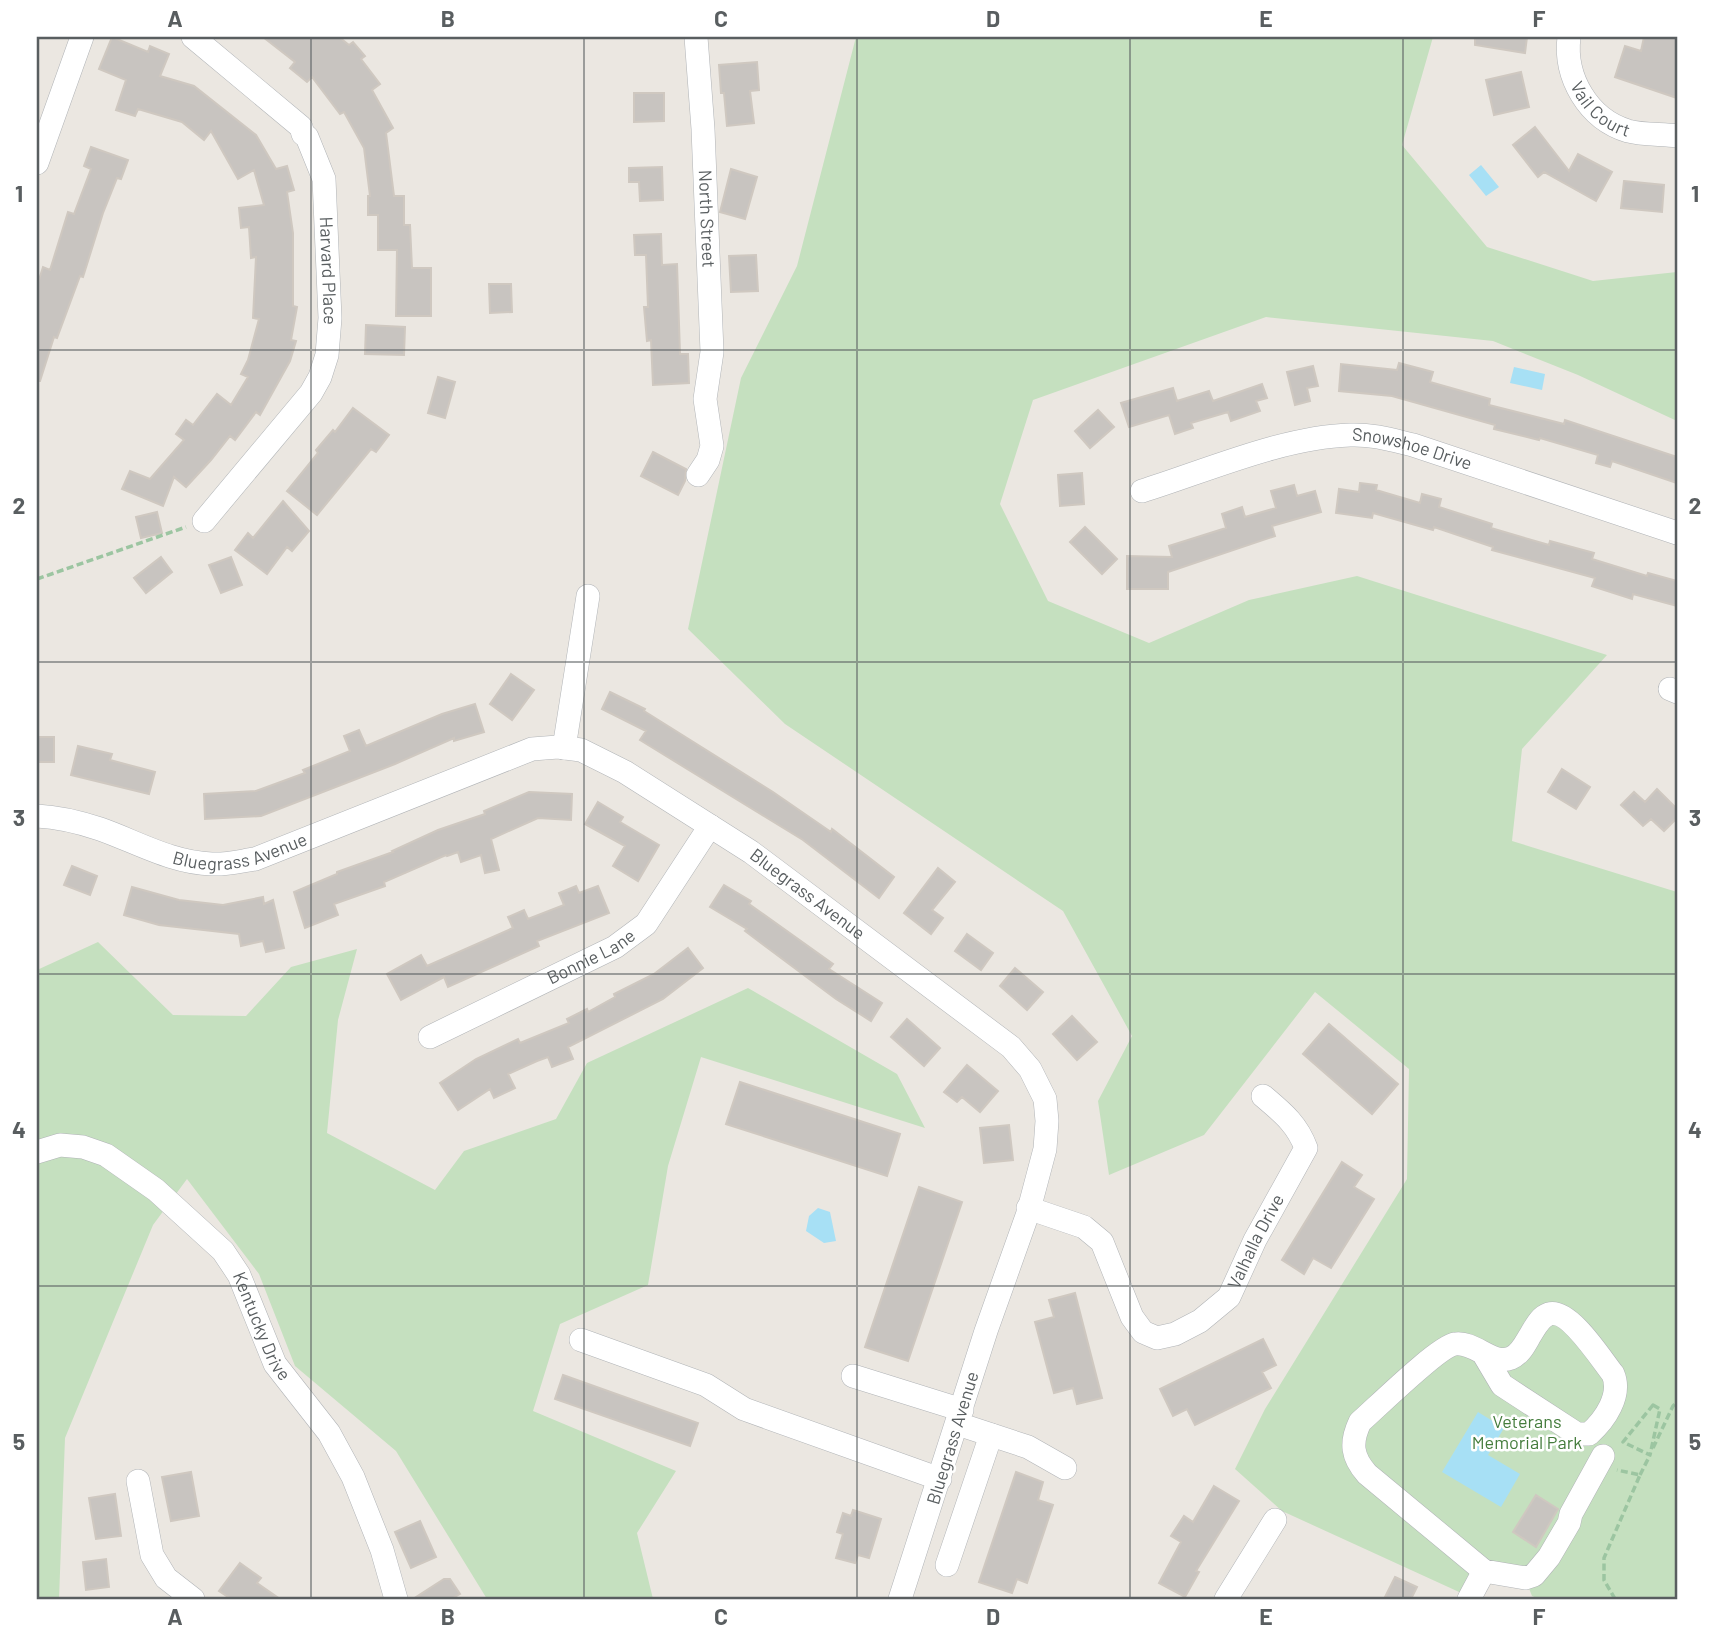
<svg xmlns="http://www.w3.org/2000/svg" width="1714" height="1636" font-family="Barlow,sans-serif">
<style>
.green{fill:#c5e0bf}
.water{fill:#a7e0f5}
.building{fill:#c8c4c0;stroke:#cfc8c0;stroke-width:2}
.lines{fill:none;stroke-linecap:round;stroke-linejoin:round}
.minor-casing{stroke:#b1b4b7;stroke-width:24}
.path{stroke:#9cc5a1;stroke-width:3.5;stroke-dasharray:7 3.5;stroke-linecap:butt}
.minor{stroke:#fff;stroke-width:23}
.grid{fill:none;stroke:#595e60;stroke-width:2;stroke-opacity:0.55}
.labels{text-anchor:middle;stroke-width:5;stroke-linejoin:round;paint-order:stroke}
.street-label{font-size:18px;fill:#595e60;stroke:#fff}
.park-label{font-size:18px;fill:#447c3c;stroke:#fff}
.neatline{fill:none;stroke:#595e60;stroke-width:2.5}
.grid-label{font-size:23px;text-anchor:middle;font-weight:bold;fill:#595e60}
</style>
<rect width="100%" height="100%" fill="#ebe7e1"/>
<path class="green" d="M 856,37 L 1433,37 L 1402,145 L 1487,247 L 1593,281 L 1677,272 L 1677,421 L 1578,375 L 1493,341 L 1266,317 L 1033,400 L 1000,504 L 1048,601 L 1149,643 L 1249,600 L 1357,576 L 1607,655 L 1522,749 L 1512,841 L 1677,892 L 1677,1599 L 1539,1599 L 1532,1596 L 1525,1578 L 1484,1571 L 1470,1597 L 1282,1511 L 1235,1469 L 1265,1409 L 1407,1179 L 1409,1069 L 1315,992 L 1204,1135 L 1109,1175 L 1098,1101 L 1132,1036 L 1063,911 L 785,724 L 688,629 L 741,378 L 797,266 Z
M 98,942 L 173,1015 L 246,1016 L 291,967 L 357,949 L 338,1020 L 327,1133 L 435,1190 L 464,1151 L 556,1119 L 587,1063 L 748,988 L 897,1074 L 925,1128 L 701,1057 L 668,1166 L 648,1285 L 560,1324 L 533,1411 L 676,1471 L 637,1533 L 653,1599 L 487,1599 L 396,1451 L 295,1366 L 259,1274 L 187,1179 L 153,1225 L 65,1438 L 59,1599 L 37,1599 L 37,970 Z"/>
<path class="water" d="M 1481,165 L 1499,187 L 1486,196 L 1469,175 Z
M 1514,367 L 1545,374 L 1542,390 L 1510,383 Z
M 818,1208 L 830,1212 L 836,1241 L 824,1243 L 806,1231 L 809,1216 Z
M 1478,1412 L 1504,1428 L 1488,1455 L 1520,1474 L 1501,1507 L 1442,1472 Z"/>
<path class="building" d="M 112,37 L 148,52 L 150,46 L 169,54 L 160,76 L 194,86 L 256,135 L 276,169 L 287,166 L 294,190 L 287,192 L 293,233 L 293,306 L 297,307 L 291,340 L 296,341 L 290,361 L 260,415 L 256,412 L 235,440 L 230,436 L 211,460 L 186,487 L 174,477 L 163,506 L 122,489 L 130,471 L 150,479 L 184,440 L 176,434 L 186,420 L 193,425 L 217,394 L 231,405 L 248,377 L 241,374 L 248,360 L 259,319 L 253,318 L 256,257 L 251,258 L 249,227 L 241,228 L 239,208 L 264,205 L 254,170 L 238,179 L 211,131 L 204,140 L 182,122 L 138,109 L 135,116 L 116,110 L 126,80 L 99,69 Z
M 263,37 L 339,37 L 349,45 L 353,42 L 365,56 L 361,59 L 380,84 L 372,90 L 393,128 L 386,133 L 394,196 L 404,196 L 404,225 L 410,225 L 412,268 L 431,268 L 431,316 L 396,316 L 397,250 L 378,250 L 378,215 L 368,215 L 368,196 L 370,196 L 364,148 L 344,112 L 340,114 L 312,77 L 307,82 L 290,68 L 295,62 Z
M 1475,37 L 1527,37 L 1525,53 L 1475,45 Z
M 1644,37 L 1677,37 L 1677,98 L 1615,77 L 1625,46 L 1641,51 Z
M 757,62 L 759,90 L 750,91 L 754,123 L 727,126 L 724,93 L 721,93 L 719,65 Z
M 1521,72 L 1529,107 L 1494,115 L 1486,80 Z
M 634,93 L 664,93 L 664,121 L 634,122 Z
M 1535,127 L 1569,171 L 1578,154 L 1612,172 L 1596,201 L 1544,172 L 1538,177 L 1513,145 Z
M 91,147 L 128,160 L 121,179 L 117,178 L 103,213 L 83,277 L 80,276 L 57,338 L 54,337 L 40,381 L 37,381 L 37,286 L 43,267 L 50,270 L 68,212 L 74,214 L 91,169 L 84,166 Z
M 662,167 L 663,200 L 640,201 L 639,182 L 629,182 L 629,168 Z
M 731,169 L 757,177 L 745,219 L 720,212 Z
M 1624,181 L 1664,185 L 1662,212 L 1621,208 Z
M 661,234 L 662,265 L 677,264 L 680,354 L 688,354 L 689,383 L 653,385 L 651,340 L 647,341 L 644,307 L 648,307 L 646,255 L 635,255 L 634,235 Z
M 756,255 L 758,291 L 731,292 L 729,256 Z
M 489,284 L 511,284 L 512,312 L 490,313 Z
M 366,325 L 405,327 L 404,355 L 365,354 Z
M 1399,363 L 1433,372 L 1430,382 L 1490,399 L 1489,405 L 1564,424 L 1565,420 L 1677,457 L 1677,483 L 1612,461 L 1610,467 L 1596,463 L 1598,455 L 1540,438 L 1539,440 L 1494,429 L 1495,425 L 1424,405 L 1392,396 L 1339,391 L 1341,364 L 1397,370 Z
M 1313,366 L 1318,386 L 1307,388 L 1310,401 L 1295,405 L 1287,372 Z
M 438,377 L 455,382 L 445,418 L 428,413 Z
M 1262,384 L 1267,398 L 1256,401 L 1260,411 L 1231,421 L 1228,412 L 1191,423 L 1193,428 L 1175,434 L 1169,415 L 1129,427 L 1121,403 L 1173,388 L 1177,401 L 1209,391 L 1213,401 Z
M 353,408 L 389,435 L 376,452 L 371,449 L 317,515 L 287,491 L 318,453 L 316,450 L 333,430 L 335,432 Z
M 1098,410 L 1114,427 L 1090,448 L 1075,431 Z
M 653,452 L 686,469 L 685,481 L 678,495 L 641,476 Z
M 1082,473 L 1084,504 L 1060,506 L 1058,475 Z
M 1360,483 L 1377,485 L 1376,490 L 1420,503 L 1422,494 L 1441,499 L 1439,507 L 1492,524 L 1491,528 L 1549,545 L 1550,541 L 1594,553 L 1592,559 L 1647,576 L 1648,573 L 1677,581 L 1677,606 L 1633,594 L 1632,599 L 1592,586 L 1595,578 L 1492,550 L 1493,547 L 1434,527 L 1433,530 L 1373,513 L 1372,518 L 1336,513 L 1339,489 L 1359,492 Z
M 1294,485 L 1297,496 L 1315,491 L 1321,512 L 1272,526 L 1275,536 L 1168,572 L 1168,589 L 1127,589 L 1127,556 L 1172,557 L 1169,546 L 1226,528 L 1222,514 L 1242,507 L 1245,517 L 1276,508 L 1271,491 Z
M 283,501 L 309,531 L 292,551 L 287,547 L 267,574 L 235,550 L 248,533 L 253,538 Z
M 157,512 L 162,533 L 141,538 L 136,517 Z
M 1085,527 L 1117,559 L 1102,574 L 1070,542 Z
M 161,557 L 172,572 L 146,593 L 134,578 Z
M 231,557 L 242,585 L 221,593 L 209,565 Z
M 511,674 L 534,690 L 512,720 L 490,704 Z
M 610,692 L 645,709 L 644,711 L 773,792 L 831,832 L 832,829 L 894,877 L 879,898 L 803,840 L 640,740 L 646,731 L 602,709 Z
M 475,704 L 484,732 L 454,741 L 454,738 L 395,764 L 261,816 L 205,819 L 204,794 L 256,791 L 305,773 L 303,770 L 350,751 L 344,736 L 359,730 L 366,746 L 442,714 Z
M 37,737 L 54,737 L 54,762 L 37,762 Z
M 78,746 L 112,754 L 110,760 L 155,772 L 149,794 L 71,775 Z
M 1562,769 L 1590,787 L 1576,809 L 1548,792 Z
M 1657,789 L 1677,809 L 1677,818 L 1664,831 L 1651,819 L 1643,826 L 1621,805 L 1634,792 L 1645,802 Z
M 529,792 L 572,794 L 571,820 L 538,818 L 491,839 L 499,870 L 485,873 L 481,855 L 461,862 L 458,852 L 447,856 L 446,855 L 384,882 L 385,886 L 334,904 L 338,915 L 305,928 L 294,892 L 337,874 L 337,872 L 393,852 L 392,851 L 438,830 L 485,814 L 484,811 Z
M 598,802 L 623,817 L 620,822 L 659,845 L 638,881 L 613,866 L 625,846 L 585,824 Z
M 72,866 L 97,876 L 90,895 L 64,885 Z
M 938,868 L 955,882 L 932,910 L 943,918 L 931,934 L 904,913 Z
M 724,885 L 751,901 L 749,904 L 833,964 L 829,969 L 882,1003 L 871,1021 L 836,999 L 745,931 L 747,929 L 710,907 Z
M 576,886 L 579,893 L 598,886 L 609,913 L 537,941 L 539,946 L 448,987 L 444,977 L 401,1000 L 387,974 L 421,955 L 427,966 L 513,928 L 508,917 L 524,910 L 528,919 L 564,905 L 559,893 Z
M 132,887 L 179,900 L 223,905 L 263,897 L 264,904 L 273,900 L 284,948 L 266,952 L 263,941 L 241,946 L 239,934 L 159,925 L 124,915 Z
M 967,934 L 993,953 L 981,970 L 955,951 Z
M 688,948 L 703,968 L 663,999 L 568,1047 L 573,1059 L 552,1067 L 548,1057 L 537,1061 L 508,1074 L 515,1088 L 494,1098 L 490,1089 L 458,1110 L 440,1083 L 476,1059 L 518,1039 L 520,1043 L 569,1023 L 567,1019 L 587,1009 L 588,1012 L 615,997 L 614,994 L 654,974 Z
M 1015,968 L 1043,992 L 1027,1010 L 1000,986 Z
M 1072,1016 L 1097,1042 L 1077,1060 L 1053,1034 Z
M 907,1019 L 940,1048 L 924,1066 L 891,1037 Z
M 1329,1024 L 1398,1084 L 1372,1114 L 1303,1054 Z
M 967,1065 L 998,1091 L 980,1112 L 962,1097 L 957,1102 L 944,1092 Z
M 740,1082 L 900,1134 L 887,1176 L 726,1124 Z
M 1009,1125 L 1013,1160 L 984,1163 L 980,1128 Z
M 1342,1162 L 1362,1175 L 1354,1187 L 1374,1199 L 1331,1268 L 1313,1258 L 1304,1274 L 1282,1260 Z
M 919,1187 L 962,1202 L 908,1361 L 865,1347 Z
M 1075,1293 L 1102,1398 L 1077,1404 L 1073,1388 L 1054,1393 L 1035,1322 L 1054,1317 L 1049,1300 Z
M 1263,1339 L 1276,1365 L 1262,1372 L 1271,1388 L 1195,1425 L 1187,1409 L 1173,1416 L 1160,1389 Z
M 563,1375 L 698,1423 L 690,1446 L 555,1399 Z
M 191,1472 L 199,1516 L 171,1521 L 162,1477 Z
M 1016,1472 L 1043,1482 L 1038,1500 L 1053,1505 L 1027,1583 L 1017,1579 L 1012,1593 L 979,1582 Z
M 1214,1486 L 1239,1501 L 1196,1571 L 1199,1572 L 1185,1597 L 1159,1583 L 1181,1542 L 1171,1536 L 1184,1516 L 1193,1522 Z
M 115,1494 L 121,1536 L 96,1539 L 89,1498 Z
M 1536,1495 L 1558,1509 L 1536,1547 L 1513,1532 Z
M 853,1510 L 881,1519 L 869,1558 L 858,1555 L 855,1563 L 836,1558 L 843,1534 L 837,1532 L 843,1513 L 851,1516 Z
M 420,1521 L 436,1557 L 411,1568 L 395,1532 Z
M 106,1559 L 109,1587 L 86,1590 L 83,1562 Z
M 240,1563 L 261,1578 L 257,1583 L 280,1599 L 231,1599 L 219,1591 Z
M 1395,1577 L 1417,1587 L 1411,1599 L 1384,1599 Z
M 444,1579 L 450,1579 L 460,1594 L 451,1599 L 413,1599 Z"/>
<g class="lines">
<defs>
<g id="minor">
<path id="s1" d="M 193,37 L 301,127 L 303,134 L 307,137 L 324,179 L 330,318 L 327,355 L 320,377 L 311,393 L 204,521"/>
<path id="s2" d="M 696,37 L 703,129 L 712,352 L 705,399 L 712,446 L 708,460 L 698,475"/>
<path id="s3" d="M 1569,37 C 1564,77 1588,119 1628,131 C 1643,135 1662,134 1677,136"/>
<path d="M 37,163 L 82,37"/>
<path id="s4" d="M 1142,491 C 1206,471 1283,437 1350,435 C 1372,434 1392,440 1413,445 L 1677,533"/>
<path d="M 1670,689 L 1677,692"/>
<path d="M 564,748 L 588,596"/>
<path id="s5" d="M 37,816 C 58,817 79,822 100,829 C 137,842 172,863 212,864 C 226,865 241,861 255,859 L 532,749 L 558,747 L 581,750 L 625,772 L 751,852 L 1011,1047 L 1030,1069 L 1045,1099 L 1047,1121 L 1045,1149 L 1028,1213 L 986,1331 L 900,1599"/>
<path id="s6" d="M 430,1037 L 615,947 L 646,924 L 710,826"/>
<path id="s7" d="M 37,1152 L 60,1145 L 83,1147 L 106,1155 L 156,1190 L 223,1251 L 239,1275 L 275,1364 L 329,1433 L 353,1477 L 382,1550 L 396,1599"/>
<path id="s8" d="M 1028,1208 L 1084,1227 L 1102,1242 L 1132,1317 L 1143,1332 L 1157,1338 L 1175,1334 L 1200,1321 L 1229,1297 L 1255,1240 L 1306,1148 C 1297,1124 1283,1113 1263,1096"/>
<path d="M 581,1340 L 706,1385 L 744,1409 L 940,1479"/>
<path d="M 1483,1353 L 1502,1385 L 1577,1434 L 1589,1434 C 1605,1420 1622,1395 1613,1374 C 1601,1359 1569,1308 1549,1314 C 1540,1317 1536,1326 1531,1334 C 1526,1342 1521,1354 1511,1358 C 1492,1366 1475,1341 1455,1344 C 1439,1346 1376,1408 1360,1422 C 1350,1443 1352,1457 1367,1474 L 1484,1571 L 1525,1578 L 1534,1575 L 1549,1557 L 1569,1523 L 1571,1514 L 1603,1456"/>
<path d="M 853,1376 L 962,1410"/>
<path d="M 958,1424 L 1028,1447 L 1065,1468"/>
<path d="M 138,1481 L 152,1555 L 166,1578 L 193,1599"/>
<path d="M 947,1565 L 991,1435"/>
<path d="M 1226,1599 L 1275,1520"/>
<path d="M 1469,1599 L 1484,1571"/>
</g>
</defs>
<use href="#minor" class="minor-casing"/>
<path class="path" d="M 37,579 L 186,527
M 1653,1405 L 1660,1409 L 1650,1455 L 1623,1442 Z
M 1653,1448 L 1673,1406 L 1677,1402
M 1640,1475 L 1650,1455
M 1615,1599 L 1604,1580 L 1604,1558 L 1640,1475 L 1617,1470"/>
<use href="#minor" class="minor"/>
</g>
<path class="grid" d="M 311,37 L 311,1599M 584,37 L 584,1599M 857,37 L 857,1599M 1130,37 L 1130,1599M 1403,37 L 1403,1599M 37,350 L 1677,350M 37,662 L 1677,662M 37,974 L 1677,974M 37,1286 L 1677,1286"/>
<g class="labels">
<g class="street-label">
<text dy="6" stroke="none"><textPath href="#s3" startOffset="84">Vail Court</textPath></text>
<text dy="6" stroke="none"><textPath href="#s2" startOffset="182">North Street</textPath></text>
<text dy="6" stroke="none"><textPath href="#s1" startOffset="290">Harvard Place</textPath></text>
<text dy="6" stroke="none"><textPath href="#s4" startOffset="280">Snowshoe Drive</textPath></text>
<text dy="6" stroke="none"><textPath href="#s5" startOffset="212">Bluegrass Avenue</textPath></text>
<text dy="6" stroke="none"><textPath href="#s5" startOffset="842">Bluegrass Avenue</textPath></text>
<text dy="6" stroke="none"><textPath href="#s6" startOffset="180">Bonnie Lane</textPath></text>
<text dy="6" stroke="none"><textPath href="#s8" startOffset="343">Valhalla Drive</textPath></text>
<text dy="6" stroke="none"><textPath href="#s7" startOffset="308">Kentucky Drive</textPath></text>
<text transform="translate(953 1438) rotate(-73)" y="6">Bluegrass Avenue</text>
</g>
<g class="park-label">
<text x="1527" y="1428">Veterans<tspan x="1527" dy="21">Memorial Park</tspan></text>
</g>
</g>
<rect width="1714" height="1636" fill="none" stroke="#ffffff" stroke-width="77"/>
<rect x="38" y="38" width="1638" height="1560" class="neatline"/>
<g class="grid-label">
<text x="175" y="27">A</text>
<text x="448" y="27">B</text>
<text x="721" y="27">C</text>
<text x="993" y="27">D</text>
<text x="1266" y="27">E</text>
<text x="1539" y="27">F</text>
<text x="19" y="202">1</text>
<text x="1695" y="202">1</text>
<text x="19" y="514">2</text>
<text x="1695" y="514">2</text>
<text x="19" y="826">3</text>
<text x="1695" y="826">3</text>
<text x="19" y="1138">4</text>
<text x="1695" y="1138">4</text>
<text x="19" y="1450">5</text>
<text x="1695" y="1450">5</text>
<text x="175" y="1625">A</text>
<text x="448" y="1625">B</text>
<text x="721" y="1625">C</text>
<text x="993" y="1625">D</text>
<text x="1266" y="1625">E</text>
<text x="1539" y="1625">F</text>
</g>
</svg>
